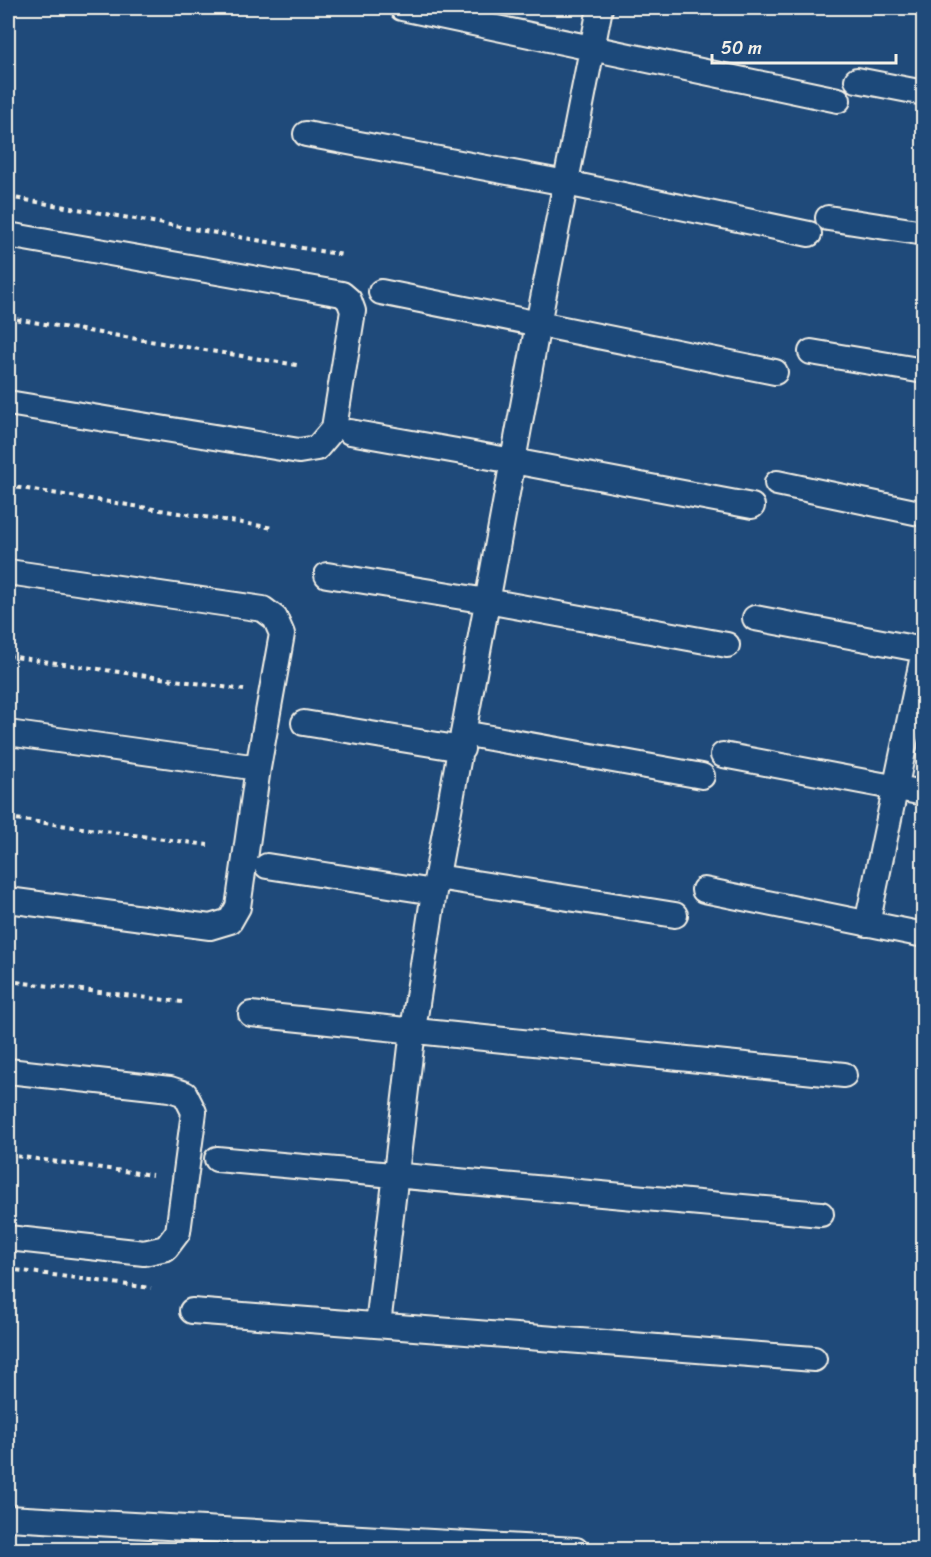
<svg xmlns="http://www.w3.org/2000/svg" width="931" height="1557" font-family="Sriracha,sans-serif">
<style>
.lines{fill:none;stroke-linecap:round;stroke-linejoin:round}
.street-casing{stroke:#f4f1e8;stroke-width:28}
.path{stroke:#f4f1e8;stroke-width:4;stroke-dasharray:4.5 4.5;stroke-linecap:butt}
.street{stroke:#1f4a7a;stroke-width:24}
</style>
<rect width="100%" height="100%" fill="#1f4a7a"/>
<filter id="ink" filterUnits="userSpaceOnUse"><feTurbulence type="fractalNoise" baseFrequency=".0167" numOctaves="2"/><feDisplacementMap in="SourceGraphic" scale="12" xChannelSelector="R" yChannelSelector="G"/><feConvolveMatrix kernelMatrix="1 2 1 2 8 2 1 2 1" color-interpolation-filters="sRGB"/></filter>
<g filter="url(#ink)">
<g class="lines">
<defs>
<path id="street" d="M 402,8 L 838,100
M 857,80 L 924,93
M 306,134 L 566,183 L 809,234
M 828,218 L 924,233
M 8,235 L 342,294 L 349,300 L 353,311 L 334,428 L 317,448 L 299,451 L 8,403
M 381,292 L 775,372
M 811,352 L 924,371
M 350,432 L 513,461 L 752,506
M 777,483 L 924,514
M 8,572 L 263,609 L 275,618 L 282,634 L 258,768 L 238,907 L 230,921 L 210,927 L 8,900
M 327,575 L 487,601 L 727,645
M 755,618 L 924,650
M 304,723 L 462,749
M 8,733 L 258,768
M 463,733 L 702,776
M 723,755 L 924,793
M 267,866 L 434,892
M 437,877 L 675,915
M 704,890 L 924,935
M 867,924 L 924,651
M 251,1014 L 844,1075
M 8,1071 L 170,1089 L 185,1094 L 194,1112 L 178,1232 L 166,1248 L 144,1253 L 8,1238
M 217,1159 L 821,1214
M 192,1311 L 814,1359
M 378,1325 L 413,1030 L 434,892 L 538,324 L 600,8
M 8,1518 L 576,1550"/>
</defs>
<use href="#street" class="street-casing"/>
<path class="path" d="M 8,197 L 343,255
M 8,318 L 297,365
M 8,486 L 274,528
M 8,656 L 244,690
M 8,818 L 208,845
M 8,981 L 182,1002
M 8,1155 L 152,1175
M 8,1269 L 151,1288"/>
<use href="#street" class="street"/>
</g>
</g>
<rect width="931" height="1557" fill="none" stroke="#1f4a7a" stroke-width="30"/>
<rect x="15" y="15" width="901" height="1527" fill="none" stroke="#f4f1e8" stroke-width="2" filter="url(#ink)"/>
<path d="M712 54v9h184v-9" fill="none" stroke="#f4f1e8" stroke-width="3"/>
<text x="721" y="54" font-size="18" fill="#f4f1e8" stroke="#1f4a7a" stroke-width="4.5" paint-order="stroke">50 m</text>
</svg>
